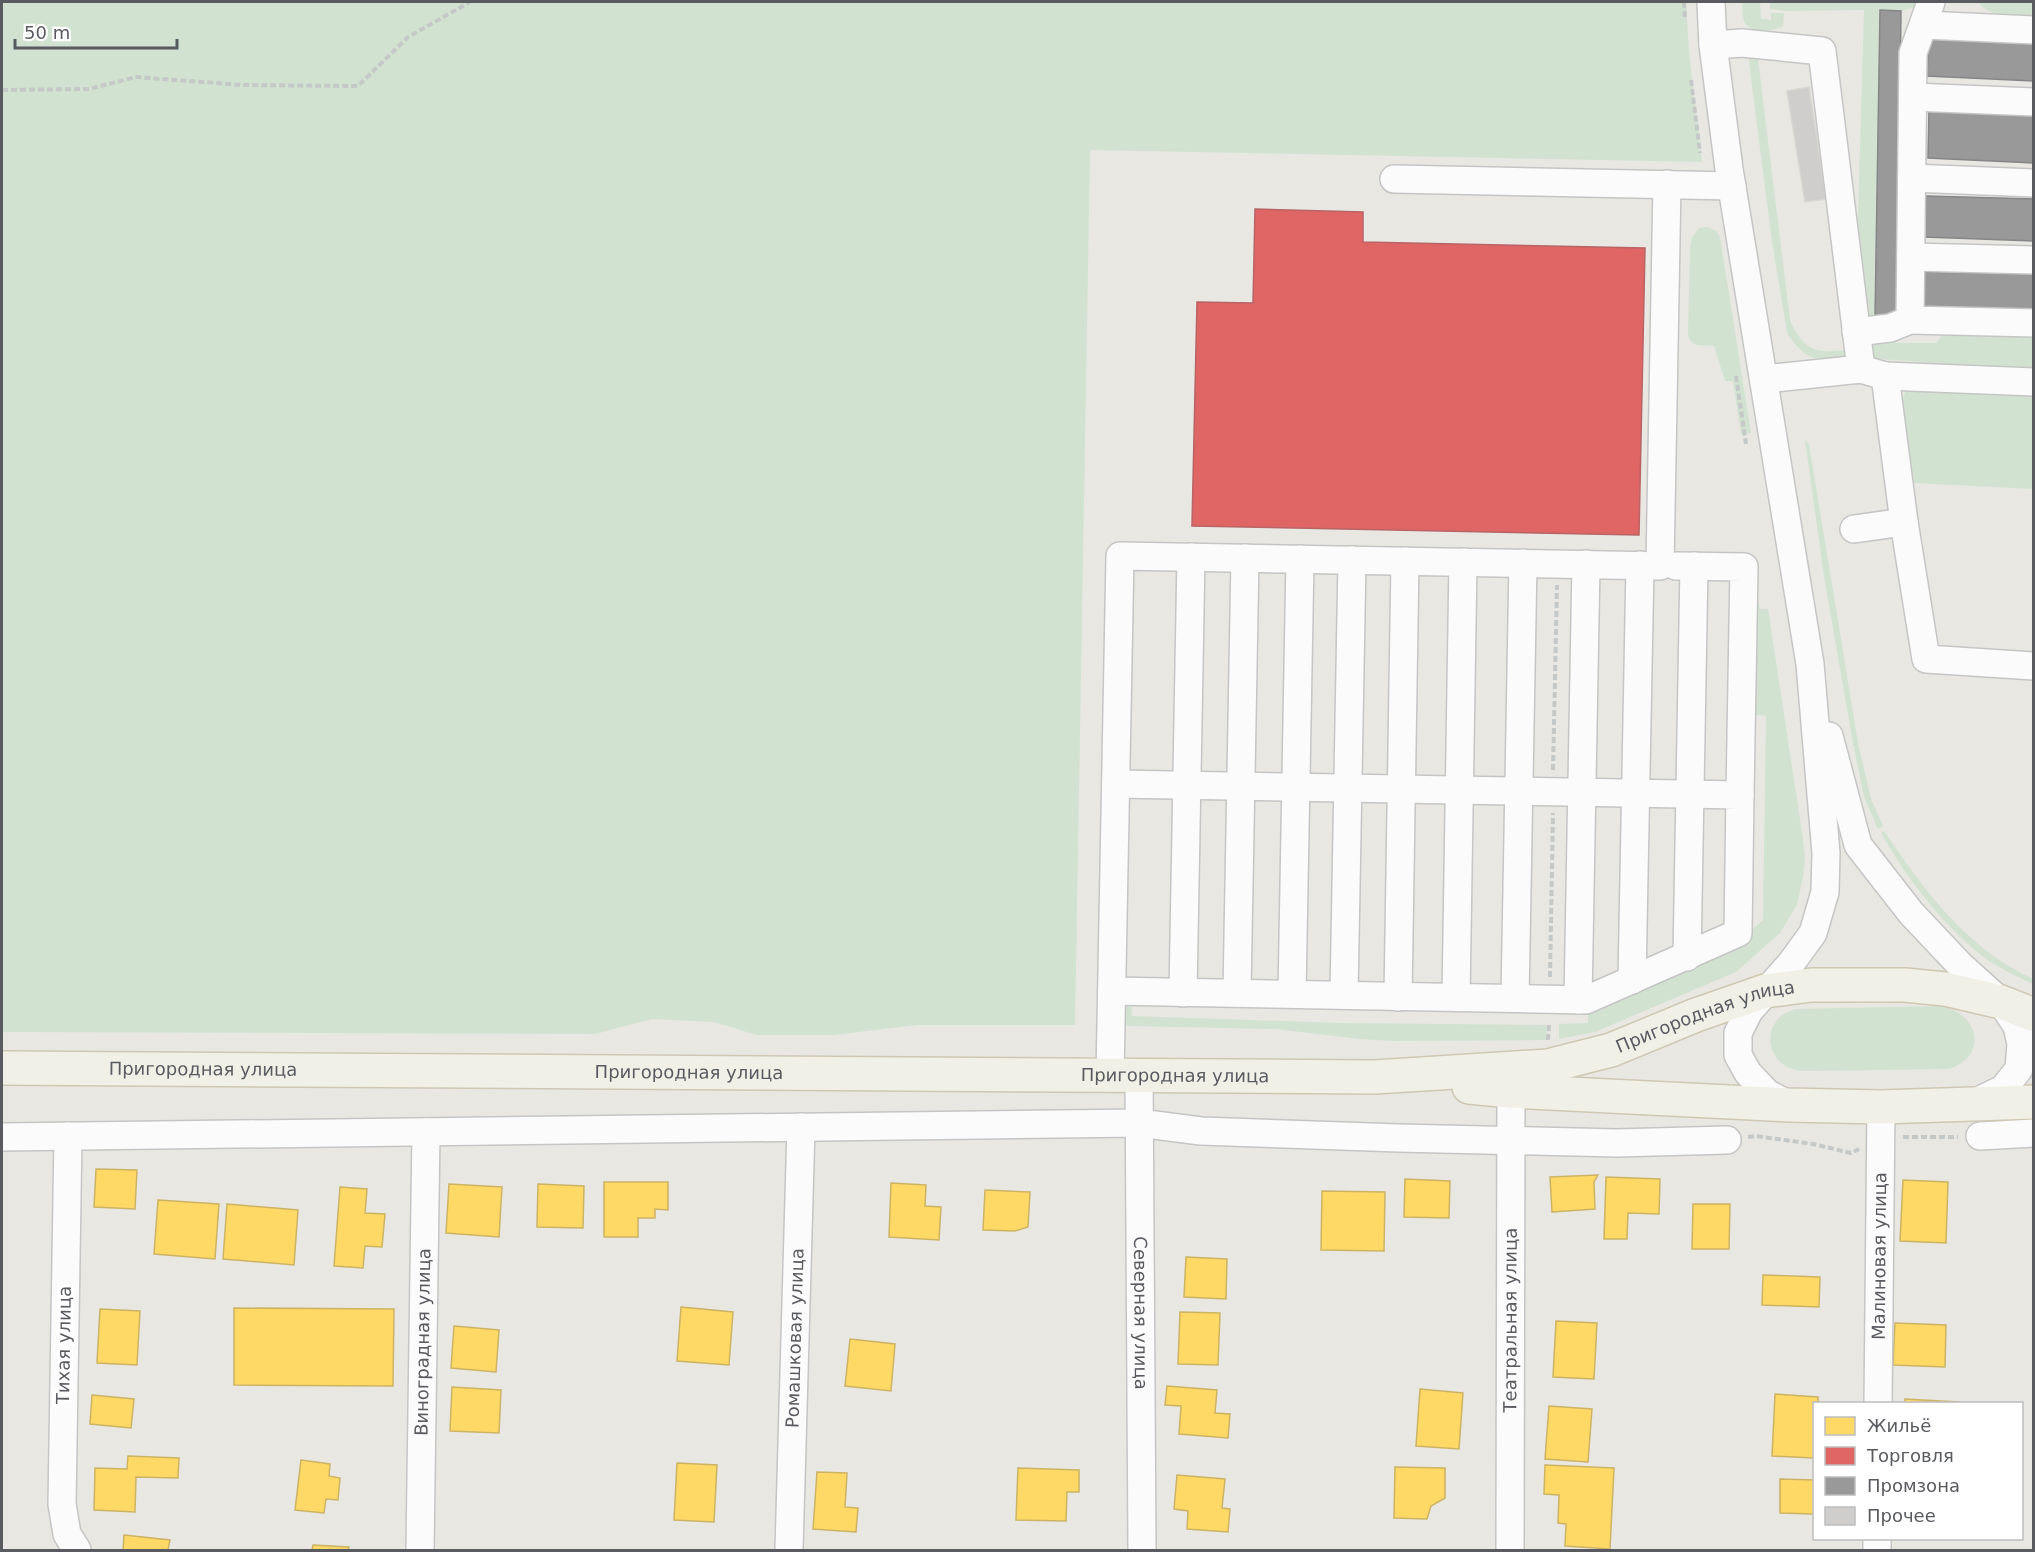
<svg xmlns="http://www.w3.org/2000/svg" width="2035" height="1552" font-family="'DejaVu Sans',sans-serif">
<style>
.green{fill:#d1e3d0}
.homes{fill:#ffd966;stroke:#cdb364;stroke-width:1.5}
.shops{fill:#e06666;stroke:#b86364;stroke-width:1.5}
.industry{fill:#999;stroke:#868688;stroke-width:1.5}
.building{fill:#cfcecc;stroke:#d7d6d2;stroke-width:1.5}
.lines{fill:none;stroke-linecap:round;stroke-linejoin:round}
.minor-casing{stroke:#c5c5c5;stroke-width:30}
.major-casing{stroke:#cec8b3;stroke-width:36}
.path{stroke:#c4c8c6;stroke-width:4;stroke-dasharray:6 3;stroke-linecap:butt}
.minor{stroke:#fcfbfb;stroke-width:27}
.major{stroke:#f0f0e6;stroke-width:33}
.labels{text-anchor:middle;stroke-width:6;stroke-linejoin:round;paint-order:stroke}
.street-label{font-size:18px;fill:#595b60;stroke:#fff}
</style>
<rect width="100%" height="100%" fill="#e8e7e2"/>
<path class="green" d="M 2,2 L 1686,2 L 1689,53 L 1702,162 L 1090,150 L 1075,1025 L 917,1025 L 834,1035 L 757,1035 L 714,1022 L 652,1019 L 595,1034 L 2,1032 Z
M 1742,2 L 1760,2 L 1761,19 L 1771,20 L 1771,13 L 1784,13 L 1783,26 C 1774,31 1749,35 1744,21 C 1742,16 1743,7 1742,2 Z
M 1770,2 L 1918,2 L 1915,7 L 1901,11 L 1880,11 L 1875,317 L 1866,322 L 1856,281 L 1864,10 L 1785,11 L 1770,9 Z
M 1978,2 L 2033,2 L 2031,18 C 2013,17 1990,18 1978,2 Z
M 1747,47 L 1758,59 L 1790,320 C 1797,336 1806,350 1824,351 C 1833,352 1840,349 1848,352 L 1850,357 C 1817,361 1807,363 1787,333 L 1772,242 Z
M 1708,227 L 1716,231 L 1720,237 L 1751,433 L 1741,434 L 1733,381 L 1725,381 L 1714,346 C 1702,345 1691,348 1688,335 L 1690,249 L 1692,237 L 1699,228 Z
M 1943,334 L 2033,335 L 2033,371 C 1981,370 1929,361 1876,359 L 1872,353 L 1871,344 L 1893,337 L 1896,343 L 1936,343 Z
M 1915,390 L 2033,392 L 2033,489 L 1914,483 L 1902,399 L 1906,391 Z
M 1805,440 L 1809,444 L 1858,743 L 1871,799 L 1883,826 L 1878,829 L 1864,797 L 1852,738 L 1824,576 Z
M 1757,597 L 1760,609 L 1768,609 L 1803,839 L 1805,858 L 1803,877 L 1797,905 L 1780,933 L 1736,972 L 1595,1032 L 1559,1039 L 1559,1024 L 1588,1023 L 1588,1009 L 1740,940 L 1763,920 L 1766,716 L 1748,714 Z
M 1884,831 C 1924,890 1967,949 2033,979 L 2033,984 C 2016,976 1996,967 1981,955 C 1940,922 1907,878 1881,833 Z
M 1115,1002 L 1131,1002 L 1132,1016 L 1341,1023 L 1546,1025 L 1547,1040 L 1393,1041 L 1359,1039 L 1276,1029 L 1128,1026 L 1120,1023 Z
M 1940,1006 C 1979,1013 1989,1055 1950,1069 L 1807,1071 C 1802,1071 1797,1071 1792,1069 C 1769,1061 1762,1032 1782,1015 C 1785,1013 1791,1011 1795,1009 Z"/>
<path class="homes" d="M 96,1169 L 137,1170 L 135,1209 L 94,1207 Z
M 1598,1175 L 1594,1182 L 1595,1209 L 1552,1212 L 1550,1177 Z
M 1606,1177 L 1660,1179 L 1659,1214 L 1628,1213 L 1627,1239 L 1604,1239 Z
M 1405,1179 L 1450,1181 L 1449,1218 L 1404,1217 Z
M 1903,1180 L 1948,1182 L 1946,1243 L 1900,1241 Z
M 604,1182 L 668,1182 L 668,1210 L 655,1209 L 655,1218 L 638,1218 L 638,1237 L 604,1237 Z
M 891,1183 L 926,1185 L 925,1206 L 941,1207 L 939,1240 L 889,1237 Z
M 449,1184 L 502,1187 L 499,1237 L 446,1233 Z
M 538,1184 L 584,1186 L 583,1228 L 537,1227 Z
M 340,1187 L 367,1189 L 365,1213 L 385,1214 L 382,1247 L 365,1246 L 363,1268 L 334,1266 Z
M 985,1190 L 1030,1192 L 1028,1227 L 1015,1231 L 983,1230 Z
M 1322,1191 L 1385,1192 L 1384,1251 L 1321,1250 Z
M 158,1200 L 219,1204 L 215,1259 L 154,1254 Z
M 227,1204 L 298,1210 L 294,1265 L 223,1259 Z
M 1693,1204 L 1730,1204 L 1729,1249 L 1692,1249 Z
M 1186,1257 L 1227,1259 L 1226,1299 L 1184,1297 Z
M 1763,1275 L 1820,1277 L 1819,1307 L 1762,1305 Z
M 681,1307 L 733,1312 L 729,1365 L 677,1361 Z
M 234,1308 L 394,1309 L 393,1386 L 234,1385 Z
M 100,1309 L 140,1311 L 137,1365 L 97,1363 Z
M 1180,1312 L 1220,1313 L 1218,1365 L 1178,1364 Z
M 1556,1321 L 1597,1323 L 1594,1379 L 1553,1377 Z
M 1895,1323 L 1946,1325 L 1945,1367 L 1893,1365 Z
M 454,1326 L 499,1330 L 496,1372 L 451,1368 Z
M 850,1339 L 895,1344 L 891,1391 L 845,1386 Z
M 1167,1386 L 1217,1390 L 1215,1413 L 1230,1414 L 1228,1438 L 1179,1434 L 1181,1406 L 1165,1405 Z
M 452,1387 L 501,1390 L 499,1433 L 450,1431 Z
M 1420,1389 L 1463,1393 L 1459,1449 L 1416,1446 Z
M 1775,1394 L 1818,1397 L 1818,1404 L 1814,1404 L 1814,1458 L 1772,1456 Z
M 92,1395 L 134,1399 L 131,1428 L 90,1424 Z
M 1905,1399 L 1958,1402 L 1958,1404 L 1905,1404 Z
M 1549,1406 L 1592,1409 L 1588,1462 L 1545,1459 Z
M 128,1456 L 179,1458 L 178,1478 L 136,1477 L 135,1512 L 94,1510 L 95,1468 L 127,1469 Z
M 301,1460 L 330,1464 L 329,1476 L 340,1478 L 338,1500 L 326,1499 L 324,1513 L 295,1510 Z
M 677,1463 L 717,1465 L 714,1522 L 674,1520 Z
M 1545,1465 L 1614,1468 L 1610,1549 L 1565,1546 L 1566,1524 L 1558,1523 L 1559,1495 L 1544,1494 Z
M 1395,1467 L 1445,1468 L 1445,1498 L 1431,1506 L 1427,1519 L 1394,1518 Z
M 1018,1468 L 1079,1470 L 1079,1492 L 1067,1492 L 1066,1521 L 1016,1520 Z
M 817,1472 L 847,1473 L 845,1507 L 858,1508 L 856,1532 L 813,1529 Z
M 1177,1475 L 1225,1479 L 1222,1508 L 1230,1509 L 1228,1532 L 1187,1529 L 1188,1511 L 1174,1509 Z
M 1780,1479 L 1814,1480 L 1814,1514 L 1780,1513 Z
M 124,1535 L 170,1540 L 168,1550 L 123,1550 Z
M 313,1545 L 349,1547 L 348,1550 L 312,1550 Z"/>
<path class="shops" d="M 1255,209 L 1363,212 L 1363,242 L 1645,248 L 1639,535 L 1192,526 L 1197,302 L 1253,303 Z"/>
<path class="industry" d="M 1880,10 L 1901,11 L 1897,318 L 1875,318 Z
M 1929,33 L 2034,38 L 2034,81 L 1927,76 Z
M 1929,108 L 2034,113 L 2034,163 L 1928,158 Z
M 1926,196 L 2034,199 L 2034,241 L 1925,237 Z
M 1924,272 L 2034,274 L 2034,315 L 1924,313 Z"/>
<path class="building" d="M 1809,87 L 1826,199 L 1805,202 L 1787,91 Z"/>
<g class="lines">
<defs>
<g id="minor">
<path d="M 1711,2 L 1713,45 L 1729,169 L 1810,664 L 1826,853 L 1825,892 L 1813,933 L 1792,962 L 1749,1011 L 1738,1033 L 1738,1055 L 1748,1073 L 1767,1093 L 1789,1105"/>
<path d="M 1931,2 L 1913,53 L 1910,320 L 2034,323"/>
<path d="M 1924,25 L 2034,30"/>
<path d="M 1713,45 L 1742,43 L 1822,51 L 1861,369"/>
<path d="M 1913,97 L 2034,102"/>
<path d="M 1912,178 L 2034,183"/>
<path d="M 1394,179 L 1732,186"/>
<path d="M 1911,257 L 2034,260"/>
<path d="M 1856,332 L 1890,328 L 1910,320"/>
<path d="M 1885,376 L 2034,382"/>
<path d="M 1764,379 L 1861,369 L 1885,376 L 1904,522 L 1854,529"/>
<path d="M 1904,522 L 1926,659 L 2034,666"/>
<path d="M 1676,566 L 1744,567 L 1740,795"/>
<path d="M 1829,736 L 1858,845 L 1911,913 L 1961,966 L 2001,1002 L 2017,1026 L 2021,1044 L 2019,1069 L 2003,1089 L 1974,1103"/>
<path d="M 1687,957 L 1694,566"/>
<path d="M 1632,980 L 1640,565"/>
<path d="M 1112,991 L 1586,1000 L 1738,933 L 1740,795 L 1116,784"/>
<path d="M 1183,993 L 1191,557"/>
<path d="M 1237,993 L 1245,558"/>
<path d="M 1292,994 L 1300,559"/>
<path d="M 1344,995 L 1352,560"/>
<path d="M 1398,997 L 1405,561"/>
<path d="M 1456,997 L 1463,562"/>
<path d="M 1515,998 L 1523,563"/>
<path d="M 1578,1000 L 1586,564"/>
<path d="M 1110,1075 L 1120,556 L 1660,566 L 1667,184"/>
<path id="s1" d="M 1139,1075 L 1142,1550"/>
<path d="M 68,1136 L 62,1504 L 67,1534 L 77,1550"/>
<path d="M 1980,1136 L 2034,1133"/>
<path d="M 2,1137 L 1139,1123 L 1201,1131 L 1399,1138 L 1617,1143 L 1727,1140"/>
<path id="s2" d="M 1878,1404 L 1881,1107"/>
<path id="s3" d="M 420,1550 L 426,1132"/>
<path id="s4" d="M 789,1550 L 801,1127"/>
<path id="s5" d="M 1510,1550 L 1511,1091"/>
<path d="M 1877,1550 L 1877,1538"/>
</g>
<g id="major">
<path id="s6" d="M 2,1068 L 1375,1077 L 1548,1066 L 1611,1050 L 1696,1015 L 1765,991 L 1811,985 L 1905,985 L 1945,989 L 2001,1002 L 2034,1015"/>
<path d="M 1469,1087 L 1511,1091 L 1789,1105 L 1881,1107 L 2034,1102"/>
</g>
</defs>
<use href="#minor" class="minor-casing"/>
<use href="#major" class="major-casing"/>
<path class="path" d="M 1684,2 L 1685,19
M 1691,80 L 1700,153
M 2,90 L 89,89 L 136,77 L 242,85 L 358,86 L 408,37 L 470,2
M 1736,376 L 1746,444
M 1553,770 L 1557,585
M 1550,977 L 1553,813
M 1548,1040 L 1549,1023
M 1748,1137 L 1756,1136 L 1813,1144 L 1851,1153 L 1859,1149
M 1903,1137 L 1958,1137"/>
<use href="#minor" class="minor"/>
<use href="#major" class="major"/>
</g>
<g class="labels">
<g class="street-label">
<text dy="6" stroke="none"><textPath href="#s6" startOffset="1712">Пригородная улица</textPath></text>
<text dy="6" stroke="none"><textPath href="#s6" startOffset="201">Пригородная улица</textPath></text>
<text dy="6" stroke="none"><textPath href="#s6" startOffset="687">Пригородная улица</textPath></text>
<text dy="6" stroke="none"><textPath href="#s6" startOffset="1173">Пригородная улица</textPath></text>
<text dy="6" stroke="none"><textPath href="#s2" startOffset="148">Малиновая улица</textPath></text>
<text dy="6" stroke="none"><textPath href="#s1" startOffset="238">Северная улица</textPath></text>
<text dy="6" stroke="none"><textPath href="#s5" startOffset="230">Театральная улица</textPath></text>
<text dy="6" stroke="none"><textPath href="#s4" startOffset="212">Ромашковая улица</textPath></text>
<text dy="6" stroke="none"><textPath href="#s3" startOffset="208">Виноградная улица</textPath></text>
<text transform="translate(64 1345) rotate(-89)" y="6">Тихая улица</text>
</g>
</g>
<rect width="2035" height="1552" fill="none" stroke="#595b60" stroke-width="6"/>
<rect x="1813" y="1402" width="210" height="138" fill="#ffffff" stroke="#bdbdbf" stroke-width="1.5"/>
<rect x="1825" y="1417" width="30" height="18" fill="#ffd966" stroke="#bdbdbf" stroke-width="1.5"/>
<text x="1867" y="1432" font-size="18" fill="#595b60">Жильё</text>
<rect x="1825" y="1447" width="30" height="18" fill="#e06666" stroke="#bdbdbf" stroke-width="1.5"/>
<text x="1867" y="1462" font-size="18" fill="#595b60">Торговля</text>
<rect x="1825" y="1477" width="30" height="18" fill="#999999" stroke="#bdbdbf" stroke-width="1.5"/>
<text x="1867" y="1492" font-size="18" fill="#595b60">Промзона</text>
<rect x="1825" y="1507" width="30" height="18" fill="#cfcecc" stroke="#bdbdbf" stroke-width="1.5"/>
<text x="1867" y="1522" font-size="18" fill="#595b60">Прочее</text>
<path d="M15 39v9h162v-9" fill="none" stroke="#595b60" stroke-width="3"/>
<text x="24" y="39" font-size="18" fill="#595b60" stroke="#ffffff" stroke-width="4.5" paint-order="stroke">50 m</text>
</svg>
